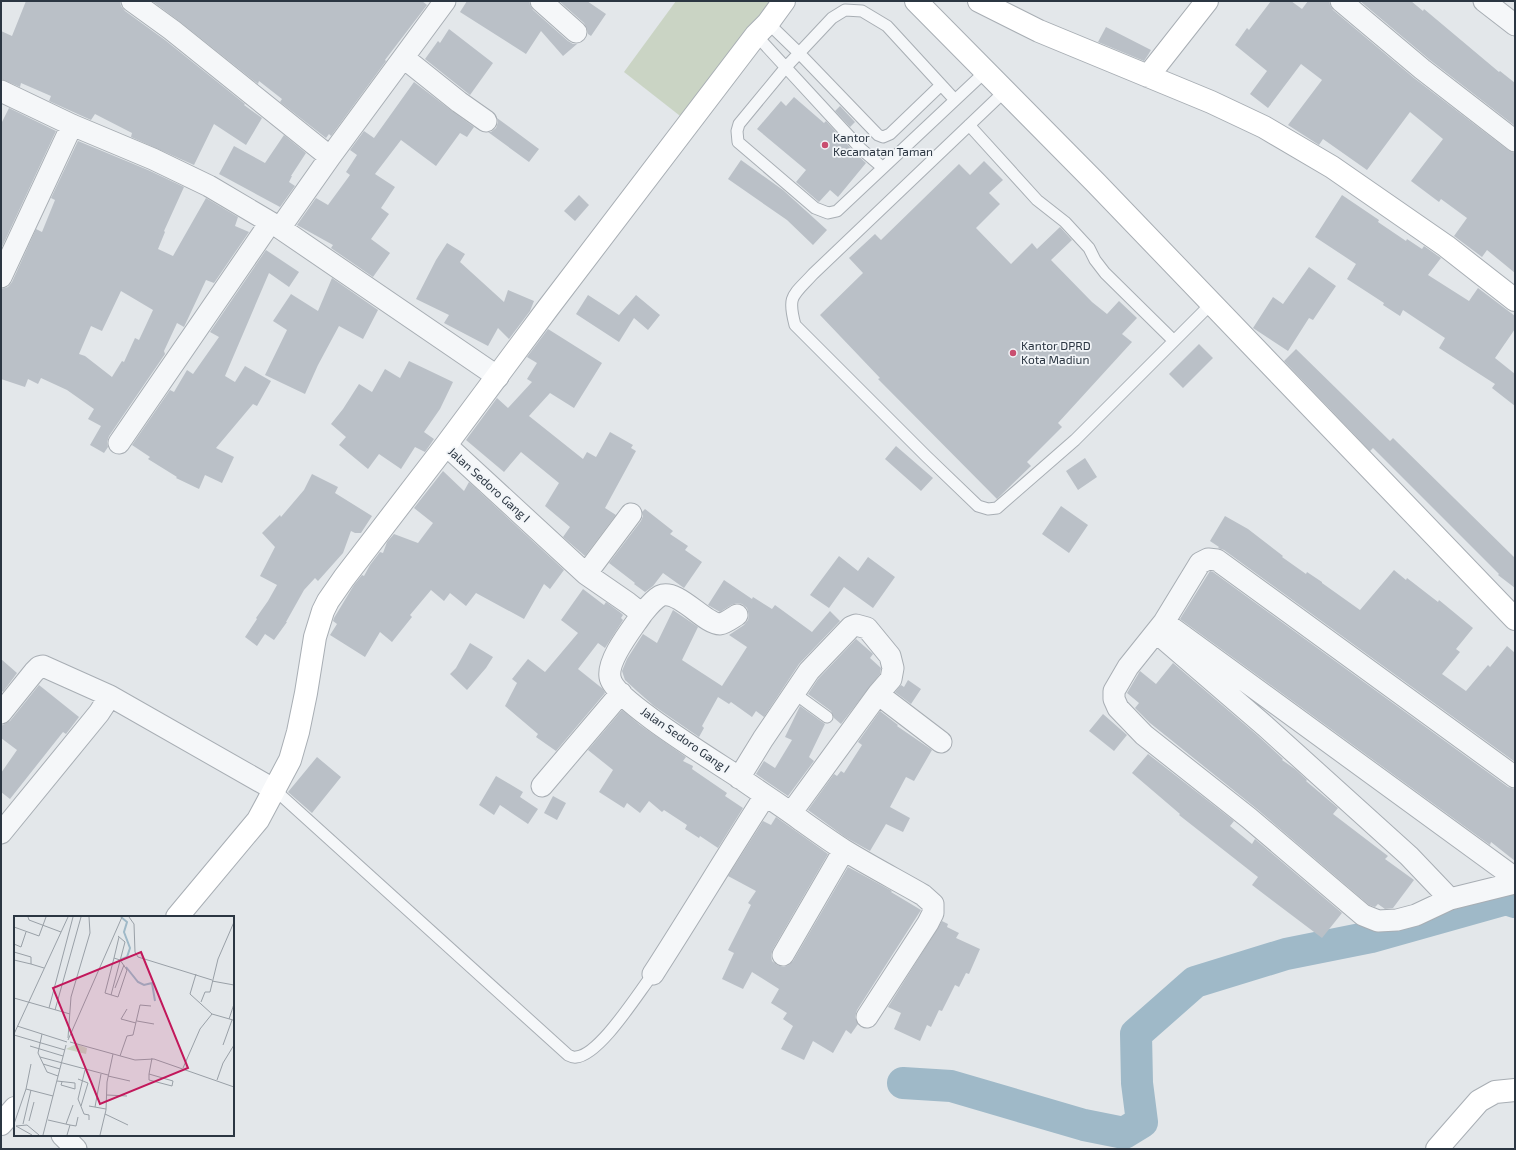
<svg xmlns="http://www.w3.org/2000/svg" width="1516" height="1150" font-family="'Exo 2',sans-serif">
<style>
.green{fill:#cad4c4}
.lines{fill:none;stroke-linecap:round;stroke-linejoin:round}
.river{stroke:#9fb9c8;stroke-width:32}
.building{fill:#bac0c7;fill-rule:evenodd}
.lane-casing{stroke:#a8aeb4;stroke-width:13}
.street-casing{stroke:#a8aeb4;stroke-width:23}
.secondary-casing{stroke:#a8aeb4;stroke-width:24}
.lane{stroke:#f5f7f9;stroke-width:11}
.street{stroke:#f5f7f9;stroke-width:21}
.secondary{stroke:#fff;stroke-width:22}
.poi-dot{fill:#c94e70;stroke:#f2f5f8;stroke-width:1.5}
.labels{text-anchor:middle;stroke-width:3.5;stroke-linejoin:round;paint-order:stroke}
.poi-label{font-size:12px;fill:#2b3642;stroke:#f2f5f8;text-anchor:start}
.street-label{font-size:12px;fill:#2b3642;stroke:#f2f5f8}
.inset-river{fill:none;stroke:#9fb9c8;stroke-width:2}
.inset-road{fill:none;stroke:#99a0a7;stroke-width:1}
.view{fill:#c2185b;fill-opacity:0.15;stroke:#c2185b;stroke-width:2}
.inset-edge{fill:none;stroke:#2b3642;stroke-width:2}
</style>
<rect width="100%" height="100%" fill="#e3e7ea"/>
<path class="green" d="M 676,1 L 776,1 L 684,119 L 624,72 Z"/>
<g class="lines">
<path class="river" d="M 903,1083 L 951,1086 L 1084,1125 L 1124,1133 L 1142,1122 L 1137,1083 L 1136,1034 L 1195,982 L 1286,954 L 1371,937 L 1506,899 L 1515,902"/>
</g>
<path class="building" d="M 26,1 L 120,1 L 121,6 L 125,11 L 165,40 L 245,104 L 244,105 L 262,118 L 246,145 L 214,124 L 194,165 L 131,137 L 132,133 L 95,114 L 91,120 L 49,101 L 51,96 L 21,83 L 20,87 L 1,79 L 1,31 L 12,36 Z
M 152,1 L 422,1 L 427,5 L 385,60 L 386,61 L 331,136 L 329,134 L 326,138 L 280,102 L 282,99 L 259,81 L 258,84 L 179,21 Z
M 467,1 L 529,1 L 530,5 L 533,10 L 568,41 L 573,44 L 577,44 L 563,56 L 541,31 L 526,54 L 460,12 Z
M 559,1 L 587,1 L 606,14 L 591,36 L 588,34 L 587,29 L 584,23 Z
M 1271,1 L 1291,1 L 1302,9 L 1308,1 L 1329,1 L 1330,5 L 1333,10 L 1414,78 L 1508,150 L 1515,153 L 1515,273 L 1487,250 L 1482,257 L 1454,236 L 1467,218 L 1441,199 L 1439,202 L 1411,181 L 1443,139 L 1410,112 L 1367,170 L 1323,139 L 1319,145 L 1288,125 L 1322,80 L 1301,64 L 1268,108 L 1250,94 L 1267,71 L 1235,45 L 1247,28 L 1249,30 Z
M 1360,1 L 1411,1 L 1423,11 L 1424,9 L 1499,72 L 1500,71 L 1515,83 L 1515,126 L 1430,60 Z
M 1106,27 L 1151,50 L 1148,55 L 1144,61 L 1098,42 Z
M 449,29 L 493,63 L 470,95 L 425,59 L 438,41 L 440,43 Z
M 414,82 L 452,111 L 474,127 L 467,137 L 460,133 L 436,166 L 401,140 L 375,174 L 395,187 L 381,208 L 389,214 L 371,239 L 390,253 L 373,277 L 331,248 L 333,245 L 297,225 L 316,198 L 328,205 L 350,175 L 346,172 L 357,155 L 350,150 L 364,131 L 374,138 Z
M 794,97 L 824,123 L 826,121 L 856,154 L 866,163 L 838,197 L 830,190 L 819,202 L 796,182 L 806,170 L 757,129 L 781,101 L 786,106 Z
M 840,106 L 855,122 L 850,127 L 835,111 Z
M 9,108 L 56,131 L 1,249 L 1,124 Z
M 497,118 L 539,149 L 529,162 L 488,132 L 491,132 L 496,128 L 498,122 Z
M 284,135 L 306,153 L 291,176 L 292,176 L 289,182 L 295,186 L 280,207 L 219,174 L 234,146 L 265,163 Z
M 78,141 L 148,170 L 184,187 L 164,231 L 165,232 L 158,249 L 173,256 L 206,198 L 238,217 L 235,226 L 249,232 L 214,283 L 206,280 L 184,327 L 177,323 L 164,351 L 165,354 L 109,436 L 107,442 L 108,447 L 104,453 L 90,445 L 101,426 L 88,419 L 94,409 L 67,390 L 41,378 L 38,384 L 28,379 L 25,387 L 1,379 L 1,289 L 8,287 L 12,282 L 36,229 L 42,232 L 55,200 L 51,198 ZM 121,291 L 153,310 L 139,340 L 135,338 L 124,362 L 122,361 L 112,377 L 85,356 L 79,354 L 91,326 L 102,331 Z
M 741,160 L 783,190 L 827,230 L 813,245 L 787,220 L 728,179 Z
M 984,161 L 1003,180 L 989,193 L 1000,204 L 976,228 L 1011,264 L 1032,243 L 1037,249 L 1060,227 L 1072,240 L 1051,260 L 1092,302 L 1107,314 L 1119,301 L 1137,318 L 1122,334 L 1132,342 L 1058,423 L 1062,427 L 1027,462 L 1031,466 L 997,499 L 878,379 L 880,378 L 820,315 L 863,273 L 849,258 L 875,234 L 881,240 L 959,164 L 970,175 Z
M 579,195 L 589,205 L 575,221 L 564,211 Z
M 1342,195 L 1379,220 L 1378,222 L 1406,241 L 1407,239 L 1422,249 L 1424,246 L 1441,258 L 1428,275 L 1469,301 L 1478,288 L 1515,316 L 1515,329 L 1495,358 L 1515,374 L 1515,406 L 1492,388 L 1495,384 L 1439,348 L 1445,338 L 1403,310 L 1400,316 L 1383,305 L 1384,303 L 1347,279 L 1356,264 L 1315,237 Z
M 447,243 L 465,254 L 460,262 L 504,302 L 508,290 L 534,301 L 530,311 L 509,339 L 498,328 L 488,346 L 444,323 L 449,315 L 416,299 L 436,260 Z
M 266,250 L 299,272 L 289,287 L 269,273 L 225,376 L 235,382 L 245,366 L 271,381 L 257,406 L 253,404 L 216,448 L 234,457 L 222,483 L 205,475 L 199,489 L 176,478 L 177,477 L 148,459 L 150,457 L 132,445 L 170,390 L 174,392 L 187,370 L 193,374 L 219,337 L 210,332 Z
M 1309,267 L 1336,286 L 1313,320 L 1309,318 L 1288,351 L 1253,328 L 1273,297 L 1283,304 Z
M 332,278 L 378,310 L 363,339 L 339,326 L 318,365 L 305,394 L 265,375 L 287,330 L 273,321 L 291,294 L 318,311 Z
M 588,295 L 619,315 L 636,295 L 660,315 L 648,330 L 634,318 L 619,342 L 576,314 Z
M 548,329 L 602,363 L 574,408 L 550,393 L 529,416 L 583,459 L 587,452 L 596,457 L 610,432 L 633,445 L 631,448 L 636,451 L 605,508 L 616,515 L 585,556 L 563,537 L 570,527 L 545,506 L 559,483 L 521,452 L 504,472 L 466,440 L 497,398 L 508,408 L 532,382 L 527,379 L 537,363 L 527,357 Z
M 1199,344 L 1213,358 L 1183,388 L 1169,374 Z
M 1296,349 L 1390,441 L 1393,438 L 1515,558 L 1515,588 L 1498,575 L 1499,574 L 1373,448 L 1370,451 L 1284,361 Z
M 409,361 L 453,382 L 440,409 L 424,432 L 434,439 L 425,452 L 415,447 L 401,469 L 379,454 L 368,469 L 339,445 L 346,437 L 331,424 L 343,409 L 359,384 L 372,392 L 385,369 L 400,378 Z
M 896,446 L 933,478 L 921,491 L 885,459 Z
M 1085,458 L 1097,477 L 1078,490 L 1066,471 Z
M 443,471 L 464,491 L 469,482 L 564,570 L 550,589 L 544,584 L 524,619 L 476,593 L 466,606 L 450,593 L 444,601 L 431,590 L 410,615 L 412,617 L 392,642 L 380,632 L 365,657 L 330,635 L 337,624 L 333,621 L 334,618 L 354,585 L 362,575 L 364,576 L 370,565 L 380,552 L 383,553 L 387,542 L 394,534 L 418,543 L 433,523 L 414,508 Z
M 312,474 L 338,487 L 335,493 L 372,516 L 361,533 L 355,533 L 351,531 L 343,553 L 318,581 L 315,578 L 304,590 L 286,622 L 287,622 L 274,640 L 265,634 L 257,646 L 245,637 L 257,619 L 256,618 L 268,601 L 277,585 L 260,576 L 275,547 L 262,533 L 280,515 L 281,517 L 304,490 Z
M 1061,506 L 1088,525 L 1069,553 L 1042,534 Z
M 645,509 L 673,531 L 670,534 L 688,546 L 685,550 L 702,562 L 684,588 L 663,573 L 653,586 L 645,592 L 634,584 L 635,583 L 609,563 L 641,521 L 643,516 L 642,512 Z
M 1225,516 L 1248,529 L 1283,556 L 1282,557 L 1306,574 L 1307,572 L 1322,582 L 1322,583 L 1360,610 L 1394,570 L 1406,580 L 1407,578 L 1438,602 L 1439,600 L 1473,628 L 1456,649 L 1460,652 L 1442,674 L 1466,691 L 1488,665 L 1490,667 L 1507,646 L 1515,653 L 1515,762 L 1224,550 L 1218,548 L 1219,547 L 1210,541 Z
M 839,556 L 858,571 L 868,557 L 895,577 L 873,608 L 844,587 L 829,608 L 810,595 Z
M 1210,571 L 1213,572 L 1508,787 L 1515,789 L 1515,861 L 1491,842 L 1490,845 L 1180,619 Z
M 724,580 L 752,599 L 753,597 L 772,609 L 775,605 L 812,632 L 830,611 L 840,621 L 799,664 L 764,717 L 756,711 L 752,717 L 731,702 L 729,704 L 718,697 L 702,726 L 704,728 L 699,737 L 654,706 L 637,691 L 625,680 L 622,671 L 627,659 L 643,634 L 657,643 L 673,610 L 698,627 L 682,660 L 722,686 L 747,647 L 729,635 L 744,625 L 748,620 L 749,615 L 747,608 L 742,604 L 737,603 L 731,605 L 720,612 L 708,605 Z
M 583,589 L 604,605 L 606,602 L 621,613 L 623,615 L 621,618 L 623,620 L 605,648 L 598,643 L 578,669 L 603,689 L 605,693 L 556,751 L 536,737 L 538,734 L 505,706 L 517,683 L 512,679 L 528,659 L 545,672 L 578,633 L 561,620 Z
M 856,639 L 872,653 L 873,654 L 870,658 L 881,668 L 880,674 L 841,724 L 834,718 L 831,711 L 808,694 L 818,679 Z
M 470,643 L 493,657 L 486,668 L 467,690 L 450,674 L 456,668 Z
M 1,659 L 17,673 L 3,692 L 1,690 Z
M 1173,663 L 1257,735 L 1283,759 L 1282,760 L 1295,769 L 1307,780 L 1306,781 L 1338,808 L 1333,814 L 1388,856 L 1385,859 L 1414,880 L 1393,908 L 1385,909 L 1378,904 L 1375,907 L 1369,905 L 1257,809 L 1150,723 L 1135,708 L 1139,703 L 1127,693 L 1140,671 L 1156,684 Z
M 908,680 L 921,689 L 911,704 L 895,692 L 901,685 L 904,687 Z
M 39,685 L 79,717 L 66,734 L 63,732 L 10,799 L 1,792 L 1,773 L 17,750 L 1,738 L 1,726 L 10,721 Z
M 800,706 L 825,724 L 809,757 L 814,761 L 788,796 L 756,774 L 764,761 L 775,768 L 792,740 L 785,737 Z
M 622,710 L 640,725 L 686,757 L 683,761 L 693,766 L 692,769 L 727,793 L 725,796 L 743,808 L 718,848 L 700,836 L 699,838 L 685,829 L 687,825 L 664,810 L 662,812 L 649,801 L 640,813 L 627,803 L 624,808 L 599,792 L 613,770 L 588,750 Z
M 880,711 L 898,725 L 897,726 L 932,750 L 914,781 L 906,777 L 890,807 L 910,818 L 903,832 L 886,824 L 870,851 L 845,837 L 808,810 L 834,774 L 837,776 L 841,771 L 844,773 L 862,745 L 858,742 Z
M 1103,714 L 1127,735 L 1114,751 L 1089,731 Z
M 1148,754 L 1234,821 L 1230,826 L 1252,844 L 1255,839 L 1342,913 L 1322,938 L 1252,885 L 1258,877 L 1179,815 L 1180,814 L 1132,773 Z
M 317,757 L 341,777 L 312,813 L 288,792 Z
M 496,776 L 523,792 L 520,797 L 538,809 L 528,824 L 500,805 L 494,815 L 479,805 Z
M 553,796 L 566,803 L 557,820 L 544,813 Z
M 776,817 L 828,854 L 773,949 L 771,955 L 772,961 L 777,965 L 783,967 L 789,965 L 793,961 L 848,867 L 892,891 L 891,892 L 921,910 L 857,1010 L 855,1017 L 858,1024 L 851,1034 L 846,1030 L 833,1053 L 813,1041 L 804,1060 L 781,1049 L 793,1026 L 783,1019 L 787,1013 L 771,1003 L 779,989 L 752,972 L 743,989 L 722,979 L 734,953 L 728,950 L 751,905 L 748,903 L 756,891 L 728,876 L 763,821 L 771,825 Z
M 942,921 L 948,924 L 947,927 L 959,933 L 956,938 L 980,949 L 969,974 L 966,973 L 959,987 L 955,985 L 942,1011 L 939,1010 L 931,1027 L 927,1025 L 920,1041 L 894,1029 L 901,1013 L 888,1007 Z"/>
<g class="lines">
<defs>
<path id="lane" d="M 768,23 L 799,53 L 878,135 L 883,137 L 890,134 L 941,85
M 756,35 L 861,149 L 882,167
M 1006,90 L 813,274 C 793,296 787,295 795,325 L 926,456 L 978,506 L 988,509 L 997,508 L 1075,440 L 1212,303
M 955,100 L 887,26 L 862,11 L 845,10 L 832,18 L 786,67 L 739,124 L 737,131 L 738,142 L 815,208 L 828,213 L 837,211 L 986,71
M 969,125 L 1037,200 L 1065,222 L 1089,248 L 1095,260 L 1105,273 L 1174,341
M 794,693 L 827,717
M 275,790 L 568,1055 C 570,1056 574,1058 576,1057 C 600,1055 638,993 653,974"/>
<path id="street" d="M 132,1 L 172,30 L 330,157
M 541,1 L 576,32
M 1341,1 L 1422,69 L 1515,141
M 1484,1 L 1515,25
M 404,58 L 459,102 L 486,121
M 1,91 L 72,125 L 153,159 L 209,186 L 280,228 L 498,377
M 280,228 L 330,157 L 445,1
M 1,277 L 72,125
M 119,443 L 270,223
M 446,445 L 586,574 L 628,603 L 642,614 C 632,629 607,659 610,677 C 613,700 718,763 740,778 C 761,793 782,806 802,821 C 816,831 830,841 844,850 C 870,866 897,880 923,895 L 933,904 L 933,913 L 928,923 L 867,1017
M 586,574 L 631,514
M 642,614 C 647,608 653,600 660,596 C 678,588 704,624 720,624 C 726,623 732,618 737,615
M 1164,622 L 1515,878
M 1157,633 L 1265,726 L 1409,856 L 1450,899
M 1,713 L 34,672 L 39,667 L 43,666 L 110,696
M 1515,777 L 1217,560 L 1208,559 L 1200,563 L 1164,622 L 1128,667 L 1114,691 L 1114,699 L 1118,708 L 1144,735 L 1249,818 L 1363,915 L 1378,921 L 1397,920 L 1416,915 L 1450,899 L 1515,883
M 739,778 L 763,739 L 809,671 L 851,627 L 856,625 L 867,628 L 890,656 L 893,668 L 891,679 L 878,694 L 941,742
M 542,786 L 621,693
M 791,813 L 878,694
M 1,833 L 99,713 L 110,696 L 275,790
M 783,955 L 844,850
M 653,974 C 691,915 727,855 765,796
M 62,1135 L 76,1149"/>
<path id="secondary" d="M 916,1 L 1096,183 L 1515,619
M 979,1 L 1039,31 L 1211,102 L 1264,127 L 1332,167 L 1446,246 L 1515,300
M 1148,76 L 1207,1
M 177,917 L 258,820 L 290,760 L 298,732 L 306,693 L 315,637 L 323,611 L 328,601 L 344,578 L 446,445 L 548,308 L 756,35 L 768,23 L 784,1
M 1,1124 L 15,1108
M 1437,1149 L 1479,1101 L 1495,1092 L 1515,1090"/>
</defs>
<use href="#lane" class="lane-casing"/>
<use href="#street" class="street-casing"/>
<use href="#secondary" class="secondary-casing"/>
<use href="#lane" class="lane"/>
<use href="#street" class="street"/>
<use href="#secondary" class="secondary"/>
</g>
<g class="poi-dot">
<circle cx="825" cy="145" r="4"/>
<circle cx="1013" cy="353" r="4"/>
</g>
<g class="labels">
<g class="poi-label">
<text x="833" y="142">Kantor<tspan x="833" dy="14">Kecamatan Taman</tspan></text>
<text x="1021" y="350">Kantor DPRD<tspan x="1021" dy="14">Kota Madiun</tspan></text>
</g>
<g class="street-label">
<text transform="translate(489 485) rotate(42)" y="4">Jalan Sedoro Gang I</text>
<text transform="translate(685 740) rotate(35)" y="4">Jalan Sedoro Gang I</text>
</g>
</g>
<g transform="translate(14 916)">
<rect width="220" height="220" fill="#e3e7ea"/>
<path d="M 62,128 L 73,132 L 72,138 L 52,133 Z" fill="#cad4c4"/>
<path class="inset-river" d="M 107,1 L 113,6 L 110,16 L 116,32 L 113,41 L 108,43 L 108,45M 112,51 L 124,66 L 130,69 L 138,67 L 141,85"/>
<path class="inset-road" d="M 14,1 L 15,4 L 47,16M 115,1 L 120,8 L 121,36 L 124,41 L 198,64M 0,11 L 25,20 L 32,1M 0,28 L 7,31 L 12,16M 0,36 L 17,41 L 17,48 L 30,52M 100,42 L 106,44 L 113,54 L 104,81 L 91,77 L 100,42 L 105,21M 0,44 L 17,48M 198,65 L 220,69M 101,72 L 110,49M 97,79 L 111,26 L 104,20M 0,82 L 56,98M 187,86 L 191,76 L 196,76 L 204,43 L 220,6M 35,92 L 59,1M 113,93 L 107,103 L 122,107M 41,94 L 67,1M 198,98 L 219,104M 215,103 L 220,88M 123,105 L 140,108M 3,110 L 53,126M 0,118 L 54,1M 28,118 L 24,137 L 33,156 L 44,160M 0,119 L 51,134M 54,122 L 57,81 L 76,17 L 75,1M 54,124 L 108,1M 56,126 L 121,144 L 140,143 L 220,171M 209,129 L 218,104M 16,130 L 49,140M 106,140 L 113,120 L 119,119 L 126,89 L 137,90M 26,141 L 94,159M 29,148 L 46,153M 169,152 L 186,113 L 198,98 L 176,78 L 182,58M 71,154 L 64,183 L 70,198 L 75,199 L 75,204M 135,158 L 135,164 L 158,170 L 159,165 L 135,158 L 138,142M 94,160 L 116,165M 64,163 L 74,167 L 67,190M 203,164 L 209,147 L 220,129M 43,165 L 61,167 L 61,173 L 47,169 L 48,166M 12,173 L 17,148M 93,179 L 113,180M 75,190 L 92,193M 81,191 L 87,158M 91,198 L 114,209M 34,204 L 56,209 L 53,219M 15,205 L 20,186M 0,208 L 12,173 L 39,180M 9,208 L 17,174M 52,208 L 59,189M 56,209 L 62,210 L 64,201M 2,210 L 13,209 L 25,219M 2,210 L 18,219M 29,219 L 52,129M 86,219 L 92,194 L 93,166 L 99,138"/>
<path class="view" d="M 127,36 L 174,152 L 86,188 L 39,72 Z"/>
<rect width="220" height="220" class="inset-edge"/>
</g>
<rect width="1516" height="1150" fill="none" stroke="#2b3642" stroke-width="4"/>
</svg>
